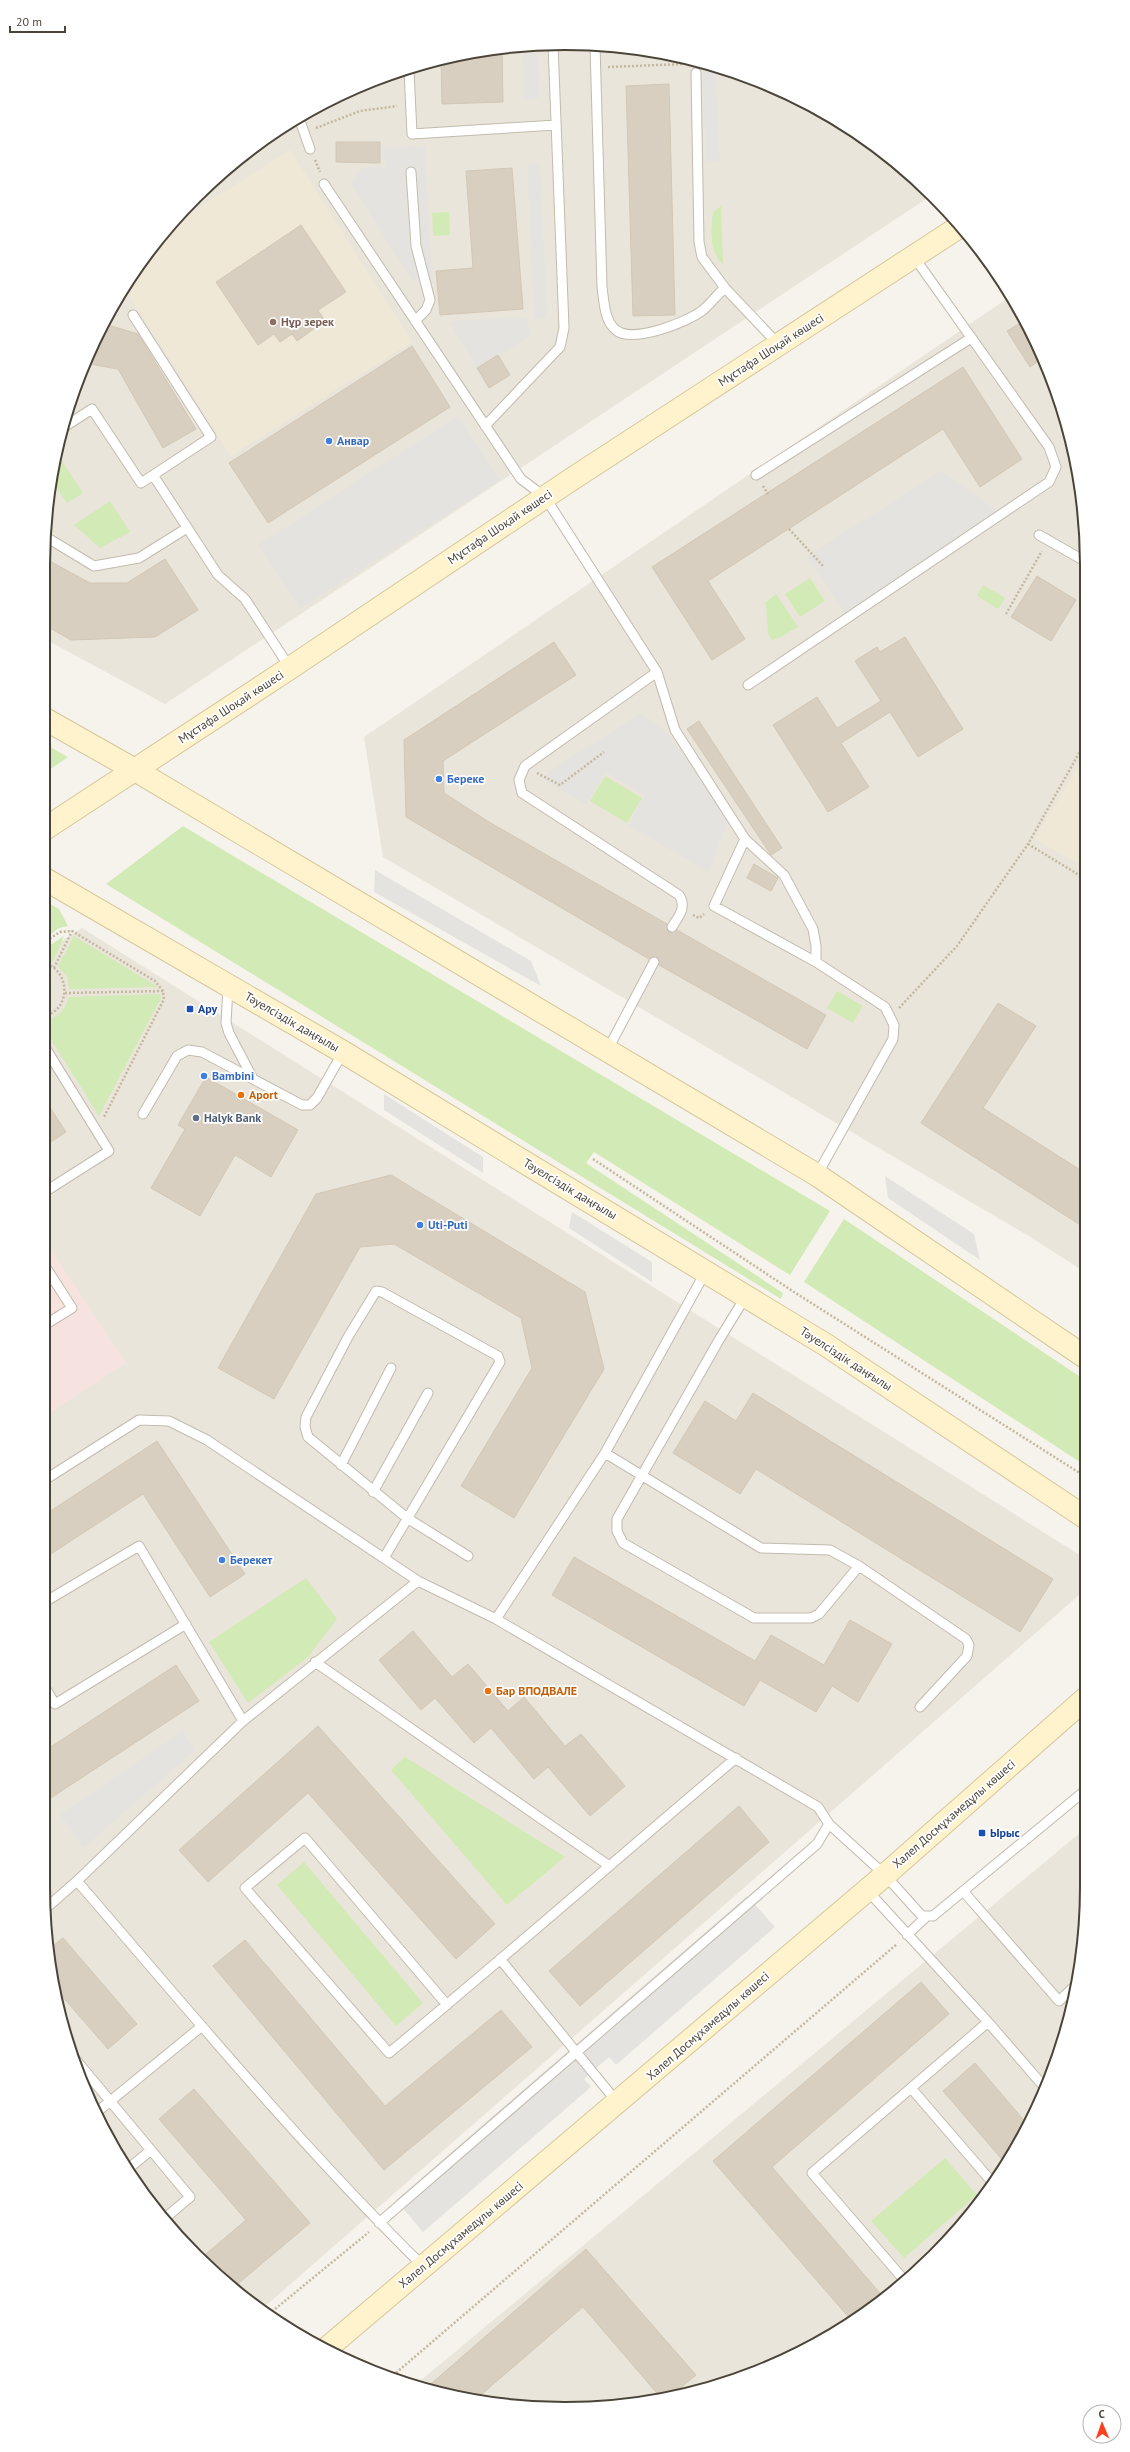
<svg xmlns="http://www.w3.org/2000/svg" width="1130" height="2452" font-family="'PT Sans',sans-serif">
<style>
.residential{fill:#eae5da}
.education{fill:#efe8d6}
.medical{fill:#f6e3e0}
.green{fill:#d2eab5}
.parking{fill:#e5e3e0}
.building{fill:#d8cfc1;stroke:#d3c7b4}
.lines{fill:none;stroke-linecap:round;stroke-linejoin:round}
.lane-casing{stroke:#c2bbae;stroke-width:11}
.secondary-casing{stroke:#d6c79b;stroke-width:24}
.path{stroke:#c4b79f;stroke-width:2.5;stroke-dasharray:2 2;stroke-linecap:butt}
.lane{stroke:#fff;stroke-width:9}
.secondary{stroke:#fff3cd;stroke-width:22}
.education-dot{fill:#8d6e63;stroke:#fff;stroke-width:1.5}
.shop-dot{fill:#3f7fe0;stroke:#fff;stroke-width:1.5}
.transit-dot{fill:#1a4fb4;stroke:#fff;stroke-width:1.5}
.food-dot{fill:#e8710a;stroke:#fff;stroke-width:1.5}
.service-dot{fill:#5c6f8a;stroke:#fff;stroke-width:1.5}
.labels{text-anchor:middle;stroke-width:3.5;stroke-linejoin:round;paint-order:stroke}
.education-label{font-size:12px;font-weight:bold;fill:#785e54;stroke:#fff;text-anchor:start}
.street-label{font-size:12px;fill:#4b4439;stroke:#fff}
.shop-label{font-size:12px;font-weight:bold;fill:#366cbe;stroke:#fff;text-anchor:start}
.transit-label{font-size:12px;font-weight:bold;fill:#164399;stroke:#fff;text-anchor:start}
.food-label{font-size:12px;font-weight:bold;fill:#c56008;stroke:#fff;text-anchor:start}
.service-label{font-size:12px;font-weight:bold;fill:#4e5e75;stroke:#fff;text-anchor:start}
.rim{fill:none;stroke:#4b4439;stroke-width:2}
</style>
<rect width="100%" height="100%" fill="#f6f3ec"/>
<path class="residential" d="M 565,43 L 667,53 L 765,83 L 883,151 L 929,197 L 165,704 L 43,638 L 43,565 L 53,463 L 83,365 L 131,275 L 196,196 L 275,131 L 365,83 L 463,53 Z
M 1008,298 L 1047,365 L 1083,497 L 1085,1272 L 1032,1238 L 383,857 L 364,737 Z
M 82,928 L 1086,1559 L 1086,1589 L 262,2309 L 221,2280 L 172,2231 L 113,2148 L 71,2055 L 53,1989 L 43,1887 L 43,953 Z
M 1087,1827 L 1087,1887 L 1077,1989 L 1047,2087 L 1017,2148 L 958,2231 L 883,2301 L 826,2339 L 733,2381 L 633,2405 L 565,2409 L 463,2399 L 414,2386 Z"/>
<path class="education" d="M 290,150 L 412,342 L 231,456 L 124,287 L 131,275 L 173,224 Z
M 1083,758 L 1084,867 L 1035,839 Z"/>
<path class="medical" d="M 43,1237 L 126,1363 L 43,1417 Z"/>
<path class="green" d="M 721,206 L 723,265 C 709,251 711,231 713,212 Z
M 449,212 L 450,235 L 433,236 L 432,213 Z
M 59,457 L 83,493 L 67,503 L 51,480 L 54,460 Z
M 110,501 L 130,532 L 100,548 L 74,525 Z
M 810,578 L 825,601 L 800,617 L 785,594 Z
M 983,585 L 1005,598 L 998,609 L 977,596 Z
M 776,594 L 798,627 L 779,638 L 772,640 L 768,634 L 766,602 Z
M 43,743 L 68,757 L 43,774 Z
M 605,776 L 642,798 L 627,823 L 590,801 Z
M 183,826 L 830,1211 L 790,1275 L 594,1152 L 586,1163 L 783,1293 L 781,1299 L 106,884 Z
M 43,900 L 59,909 L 68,926 L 59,928 L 43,940 Z
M 64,936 L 53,962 L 43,959 L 43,950 Z
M 74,936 L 158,987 L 69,989 L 68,978 L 58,966 Z
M 837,991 L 863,1006 L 853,1023 L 827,1008 Z
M 160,994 L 161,998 L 99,1116 L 43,1027 L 43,1021 C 59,1017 64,1011 69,997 Z
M 844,1219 L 1085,1380 L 1086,1466 L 804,1282 Z
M 306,1578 L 337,1619 L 308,1657 L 248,1703 L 209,1642 Z
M 405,1757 L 565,1857 L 507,1905 L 391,1770 Z
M 304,1862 L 423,2003 L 396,2026 L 277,1885 Z
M 945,2158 L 977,2195 L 904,2258 L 871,2221 Z"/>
<path class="parking" d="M 538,46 L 539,98 L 524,99 L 523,47 Z
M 702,68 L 715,68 L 720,161 L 706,161 Z
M 425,146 L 432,277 L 412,280 L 350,183 L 363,167 L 385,167 L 384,148 Z
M 540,163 L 547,318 L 534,319 L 527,164 Z
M 527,317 L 531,336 L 477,368 L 449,321 Z
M 458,416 L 500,480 L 300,609 L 258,545 Z
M 941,471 L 1006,517 L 850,620 L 806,557 Z
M 640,714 L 668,733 L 729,819 L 709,872 L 629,826 L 644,795 L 606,772 L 586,804 L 542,779 L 548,772 Z
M 375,870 L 531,961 L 541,986 L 374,892 Z
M 384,1094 L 483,1157 L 483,1173 L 384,1110 Z
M 885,1176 L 974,1234 L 980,1260 L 888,1198 Z
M 572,1212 L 652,1262 L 652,1282 L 569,1228 Z
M 183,1731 L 195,1750 L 83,1848 L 60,1814 Z
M 747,1896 L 775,1927 L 616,2065 L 609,2057 L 584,2079 L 591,2087 L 423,2232 L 396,2200 Z"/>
<path class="building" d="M 502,49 L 503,102 L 442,104 L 441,60 L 463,53 Z
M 669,84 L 675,315 L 633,316 L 626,86 Z
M 336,142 L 380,142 L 380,163 L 336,162 Z
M 512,168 L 523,309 L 440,315 L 436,271 L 473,268 L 466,171 Z
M 301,225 L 346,292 L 318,310 L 325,321 L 297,341 L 292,334 L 280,342 L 274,334 L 258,345 L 216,282 Z
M 1022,322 L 1043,358 L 1030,367 L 1007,331 Z
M 105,324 L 138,334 L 196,429 L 163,448 L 118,369 L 84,363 Z
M 412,346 L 450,407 L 268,523 L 229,463 Z
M 498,355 L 510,375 L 489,388 L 477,368 Z
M 963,367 L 1022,459 L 980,487 L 943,429 L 708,581 L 745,639 L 712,660 L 652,567 Z
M 44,558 L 90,583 L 127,583 L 165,559 L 198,610 L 155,637 L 71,640 L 43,624 Z
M 1037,576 L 1076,600 L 1051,641 L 1011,617 Z
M 905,637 L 963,729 L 918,757 L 890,712 L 841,743 L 869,787 L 828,812 L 773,725 L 817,697 L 837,728 L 881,701 L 855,661 L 877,647 L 880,652 Z
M 554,642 L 576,675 L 443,761 L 444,793 L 489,822 L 667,924 L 669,932 L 677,930 L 826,1015 L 807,1049 L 659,965 L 657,957 L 649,959 L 406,817 L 404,740 Z
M 699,721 L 782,848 L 771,855 L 687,729 Z
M 754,864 L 778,878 L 771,891 L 747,878 Z
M 998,1003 L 1036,1026 L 983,1108 L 1085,1173 L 1085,1228 L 921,1123 Z
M 206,1077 L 298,1130 L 271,1177 L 235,1155 L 200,1216 L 151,1188 L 185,1129 L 178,1125 Z
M 43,1097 L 66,1132 L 43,1147 Z
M 391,1175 L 585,1292 L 604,1369 L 514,1518 L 461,1486 L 532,1368 L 521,1318 L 394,1244 L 360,1247 L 274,1399 L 218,1368 L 316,1194 Z
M 753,1393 L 1053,1579 L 1020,1632 L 756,1469 L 740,1494 L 673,1453 L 705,1401 L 736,1421 Z
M 157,1441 L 245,1574 L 210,1597 L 143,1494 L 43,1559 L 43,1516 Z
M 574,1557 L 755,1661 L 771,1635 L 824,1665 L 850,1620 L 892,1644 L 858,1702 L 832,1686 L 816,1712 L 760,1680 L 744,1706 L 552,1595 Z
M 413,1631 L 452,1677 L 468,1664 L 508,1711 L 524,1697 L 565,1746 L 581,1734 L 625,1786 L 590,1816 L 548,1767 L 534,1779 L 491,1728 L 474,1743 L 435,1698 L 421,1710 L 379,1660 Z
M 176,1665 L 199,1701 L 43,1803 L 43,1752 Z
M 318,1726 L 495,1924 L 456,1959 L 308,1793 L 208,1882 L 179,1850 Z
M 739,1806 L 769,1842 L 580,2006 L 549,1971 Z
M 63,1938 L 137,2024 L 108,2049 L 62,1996 L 56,2001 L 49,1949 Z
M 245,1940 L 385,2106 L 501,2010 L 532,2047 L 384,2170 L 213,1966 Z
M 921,1982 L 949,2014 L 772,2167 L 885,2299 L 852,2321 L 713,2161 Z
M 975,2063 L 1028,2125 L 1017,2148 L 1006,2164 L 943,2091 Z
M 194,2089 L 310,2223 L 233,2288 L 200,2259 L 246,2220 L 159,2119 Z
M 586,2249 L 696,2375 L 672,2395 L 661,2398 L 583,2307 L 475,2400 L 425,2389 Z"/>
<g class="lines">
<defs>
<path id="lane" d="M 595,46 L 602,287 C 604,300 604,321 616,330 C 632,344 688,322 703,310 C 711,303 717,295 725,288 L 779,345
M 409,70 L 412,134 L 556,125
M 696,73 L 699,242 L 702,257 L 725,288
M 299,118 L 310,149
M 411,172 L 416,246 L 430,300 L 426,310 L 415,321
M 324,184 L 521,479 L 545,497 L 657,672 L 525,766 L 519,780 L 522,793 L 679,895 C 687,907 679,916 672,927
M 485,426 L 560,347 L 564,328 L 553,44
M 64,427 L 92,409 L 141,483 L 211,437 L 133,315
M 153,475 L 218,575 L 245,599 L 290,668
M 756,475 L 971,338
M 1039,535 L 1083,560
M 46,537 L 94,566 L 139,558 L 187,528
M 657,672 L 675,730 L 745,839 L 784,875 L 813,929 L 816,946 L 816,962 L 885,1007 L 894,1025 L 893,1039 L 817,1175
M 748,685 L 1049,482 L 1056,467 L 1049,447 L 914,257
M 745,839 L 714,906 L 816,962
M 228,987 L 226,1023 L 229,1033 L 252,1077
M 607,1051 L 654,962
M 143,1114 L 177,1056 L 188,1050 L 202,1052 L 302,1105 L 310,1105 L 317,1098 L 343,1052
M 43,1193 L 109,1151 L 43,1044
M 746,1296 L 719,1340 L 617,1519 L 617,1531 L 623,1543 L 754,1618 L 811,1618 L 819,1614 L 859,1566
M 43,1326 L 72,1308 L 43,1263
M 605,1453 L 761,1548 L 830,1550 L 859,1566 L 966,1639 L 969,1645 L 967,1656 L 920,1707
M 341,1465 L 391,1368
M 43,1481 L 139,1420 L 169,1421 L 207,1440 L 418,1581 L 496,1619 L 818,1807 L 829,1824 L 817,1844 L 379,2223
M 373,1492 L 428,1393
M 384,1558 L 500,1362 L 498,1356 L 382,1292 L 376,1291 L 348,1337 L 306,1417 L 305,1427 L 308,1437 L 407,1518 L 468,1556
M 418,1581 L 243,1721 L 77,1881 C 190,2012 301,2146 424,2267
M 43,1603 L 139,1546 L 243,1721
M 496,1619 L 605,1453 L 706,1271
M 315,1662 L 608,1865
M 43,1684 L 55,1704 L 186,1624
M 829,1824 L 885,1875 L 922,1916 L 933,1916 L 1087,1789
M 867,1890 L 988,2022 L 911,2088
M 963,1891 L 1059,2001 L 1077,1984
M 45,1909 L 77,1881
M 907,1935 L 927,1916
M 500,1959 L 617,2102
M 447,2005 L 305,1838 L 245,1888 L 389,2053 C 506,1956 620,1856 736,1758
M 988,2022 L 1046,2089
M 71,2054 L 190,2197 L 164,2219
M 97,2112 L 202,2026
M 128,2169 L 151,2150
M 905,2281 L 812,2173 L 911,2088 L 992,2182"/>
<path id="secondary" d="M 43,718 L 135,770 L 817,1175 L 1085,1357
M 43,830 L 290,668 L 572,479 L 959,227
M 43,878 L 343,1052 L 826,1345 L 1086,1518
M 326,2349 L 885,1875 L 1086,1698"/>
</defs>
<use href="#lane" class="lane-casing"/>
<use href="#secondary" class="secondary-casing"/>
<path class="path" d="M 683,58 L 685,65
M 608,67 L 684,64
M 316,128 L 360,111 L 397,106
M 315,160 L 320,172
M 763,486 L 768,494
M 789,529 L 824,567
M 1006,614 L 1042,551
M 537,773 L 560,785 L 604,752
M 1028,844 L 1084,878
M 693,915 L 699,918 L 704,914
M 43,943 L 60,932 L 72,931 L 155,981 L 163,991 L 164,999 L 104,1117
M 54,968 L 72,931
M 65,993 L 163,991
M 899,1008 L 957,946 L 1028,844 L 1083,746
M 43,1016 C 72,1011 71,969 43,963
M 593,1159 L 794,1292 L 1086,1477
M 269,2314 L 369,2232
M 390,2378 L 897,1944"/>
<use href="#lane" class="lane"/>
<use href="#secondary" class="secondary"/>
</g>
<circle class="education-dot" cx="273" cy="322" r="4"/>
<g class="shop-dot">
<circle cx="329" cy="441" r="4"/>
<circle cx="439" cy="779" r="4"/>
<circle cx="204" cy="1076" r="4"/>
<circle cx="420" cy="1225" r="4"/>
<circle cx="222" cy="1560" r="4"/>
</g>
<g class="transit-dot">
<rect x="186" y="1005" width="8" height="8" rx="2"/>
<rect x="978" y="1829" width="8" height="8" rx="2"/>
</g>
<g class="food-dot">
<circle cx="241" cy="1095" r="4"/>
<circle cx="488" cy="1691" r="4"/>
</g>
<circle class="service-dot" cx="196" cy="1118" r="4"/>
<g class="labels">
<g class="education-label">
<text x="281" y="326">Нұр зерек</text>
</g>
<g class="street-label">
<text transform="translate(771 350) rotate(-33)" y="4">Мұстафа Шоқай көшесі</text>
<text transform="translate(500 527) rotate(-34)" y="4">Мұстафа Шоқай көшесі</text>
<text transform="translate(231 707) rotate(-33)" y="4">Мұстафа Шоқай көшесі</text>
<text transform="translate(292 1022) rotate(30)" y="4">Тәуелсіздік даңғылы</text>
<text transform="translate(570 1189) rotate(31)" y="4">Тәуелсіздік даңғылы</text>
<text transform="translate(846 1359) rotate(33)" y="4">Тәуелсіздік даңғылы</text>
<text transform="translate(954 1814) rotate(-41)" y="4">Халел Досмұхамедұлы көшесі</text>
<text transform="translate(708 2026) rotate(-41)" y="4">Халел Досмұхамедұлы көшесі</text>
<text transform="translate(461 2235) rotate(-40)" y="4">Халел Досмұхамедұлы көшесі</text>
</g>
<g class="shop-label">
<text x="337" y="445">Анвар</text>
<text x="447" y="783">Береке</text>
<text x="212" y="1080">Bambini</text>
<text x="428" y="1229">Uti-Puti</text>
<text x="230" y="1564">Берекет</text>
</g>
<g class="transit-label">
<text x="198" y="1013">Ару</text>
<text x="990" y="1837">Ырыс</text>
</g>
<g class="food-label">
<text x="249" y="1099">Aport</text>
<text x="496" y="1695">Бар ВПОДВАЛЕ</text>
</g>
<g class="service-label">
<text x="204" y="1122">Halyk Bank</text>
</g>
</g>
<path d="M0 0H1130V2452H0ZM565 50H565A515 515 0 0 1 1080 565V1887A515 515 0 0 1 565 2402H565A515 515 0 0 1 50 1887V565A515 515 0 0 1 565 50Z" fill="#fff" fill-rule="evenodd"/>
<path class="rim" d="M565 50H565A515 515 0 0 1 1080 565V1887A515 515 0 0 1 565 2402H565A515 515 0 0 1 50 1887V565A515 515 0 0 1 565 50Z"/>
<g transform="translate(1102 2424) rotate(358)"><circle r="19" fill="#ffffff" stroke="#b7b4b0"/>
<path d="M0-3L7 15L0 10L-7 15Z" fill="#fc3f1d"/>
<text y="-6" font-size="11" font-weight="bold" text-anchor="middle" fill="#4b4439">С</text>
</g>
<path d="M10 26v6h55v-6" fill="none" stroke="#4b4439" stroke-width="2"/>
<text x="16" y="26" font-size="12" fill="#4b4439" stroke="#ffffff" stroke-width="3" paint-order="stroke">20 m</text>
</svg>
